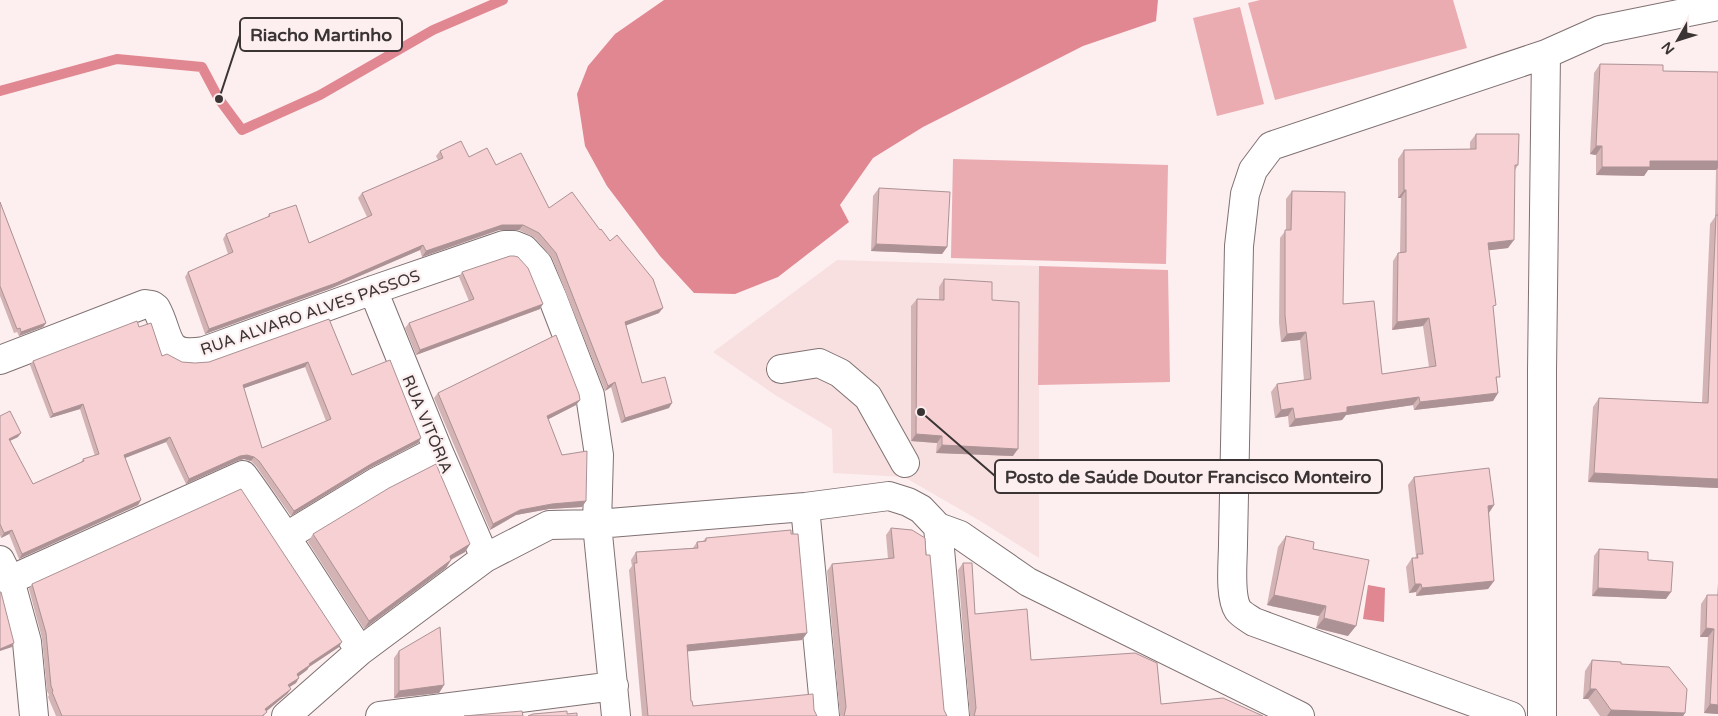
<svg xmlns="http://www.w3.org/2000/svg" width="1718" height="716" font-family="'Varela Round',sans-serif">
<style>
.built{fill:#f8e0e1}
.green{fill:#eaabb1}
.water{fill:#e08791}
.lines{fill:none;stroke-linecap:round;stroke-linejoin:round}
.stream{stroke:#e08791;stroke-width:10}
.minor-casing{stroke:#7f7172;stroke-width:30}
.minor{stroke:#fff;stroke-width:28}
.wall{fill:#d4b3b5;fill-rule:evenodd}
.shaded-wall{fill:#ac9294}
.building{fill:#f6d0d3;stroke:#ac9294;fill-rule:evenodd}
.labels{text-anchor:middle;stroke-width:4.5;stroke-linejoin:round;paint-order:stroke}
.street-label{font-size:16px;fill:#3a3434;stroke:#fdeeef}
.leader{fill:none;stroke:#3a3434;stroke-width:2}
.callout-dot{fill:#3a3434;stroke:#fdeeef;stroke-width:2}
.callout{fill:#fdeeef;stroke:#3a3434;stroke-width:2}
.callout-label{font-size:18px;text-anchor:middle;font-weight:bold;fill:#3a3434}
</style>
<rect width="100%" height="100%" fill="#fdeeef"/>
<path class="built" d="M 837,260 L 1039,266 L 1039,558 L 982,522 L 904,477 L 833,473 L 832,429 L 775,395 L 713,352 Z"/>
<path class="green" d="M 1260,0 L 1453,0 L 1467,48 L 1275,100 L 1248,3 Z
M 1240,7 L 1264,104 L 1217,116 L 1193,18 Z
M 953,159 L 1168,165 L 1166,264 L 951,258 Z
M 1039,266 L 1168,270 L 1170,382 L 1038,385 Z"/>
<path class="water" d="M 664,0 L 1158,0 L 1156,21 L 1083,46 L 923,127 L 873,158 L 840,205 L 849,222 L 778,277 L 735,294 L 694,293 L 660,256 L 607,186 L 585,146 L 577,94 L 588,66 L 615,34 Z
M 1368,585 L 1385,588 L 1384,622 L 1363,619 Z"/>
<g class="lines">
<path class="stream" d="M 0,91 L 117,59 L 202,67 L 219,99 L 242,130 L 320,95 L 433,30 L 503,0"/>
<defs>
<path id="minor" d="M 373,290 L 438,450 L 485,558
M 0,360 L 145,304 L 152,305 L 156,308 C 171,335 162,358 204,351 L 373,290 L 504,245 L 514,245 L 524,249 L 538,264 L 553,299 L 590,395 L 599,455 L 597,524 L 616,716
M 781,369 L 819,363 L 840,373 L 868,397 L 905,463
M 805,507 L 825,716
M 938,527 L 955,716
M 287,536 L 376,482 L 438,450
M 0,560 L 10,580 L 27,642 L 34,716
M 10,580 L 243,475 C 285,532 321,592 360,651
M 286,716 L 360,651 L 485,558 L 549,525 L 597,524 L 805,507 L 889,496 L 908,502 L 921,509 L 938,527 L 960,535 L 1028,582 L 1300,716
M 380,716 L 614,686
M 1511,716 L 1254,622 C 1248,618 1242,615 1238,610 C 1229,596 1233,561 1233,544 L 1239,246 L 1245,194 L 1253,170 L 1271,146 L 1546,54 L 1600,30 L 1718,6
M 1542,716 L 1542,371 L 1546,54"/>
</defs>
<use href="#minor" class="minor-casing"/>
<use href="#minor" class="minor"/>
</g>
<path class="wall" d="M 1600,64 L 1663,71 L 1718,72 L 1718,488 L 1588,482 L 1593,407 L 1599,398 L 1702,403 L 1710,224 L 1715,217 L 1716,170 L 1648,170 L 1644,176 L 1596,175 L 1596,155 L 1590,154 L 1594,73 Z
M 1476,134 L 1518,165 L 1515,170 L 1508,248 L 1489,250 L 1497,381 L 1498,393 L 1493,401 L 1414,410 L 1413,405 L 1346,415 L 1342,420 L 1289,427 L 1288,416 L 1275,418 L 1271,392 L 1277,384 L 1304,380 L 1300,340 L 1281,342 L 1279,323 L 1280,238 L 1286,230 L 1286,199 L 1292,191 L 1343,304 L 1382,374 L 1429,367 L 1423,326 L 1392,330 L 1393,261 L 1398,253 L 1400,253 L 1401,198 L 1398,198 L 1398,159 L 1404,150 L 1470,149 L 1470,142 Z
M 440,151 L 469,157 L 496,165 L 549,208 L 659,313 L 626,325 L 642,383 L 669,408 L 621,423 L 611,387 L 605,391 L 552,258 L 535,238 L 519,230 L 499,230 L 422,257 L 420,250 L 332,288 L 205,334 L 185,277 L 188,272 L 228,254 L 223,239 L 226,234 L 267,218 L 269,214 L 309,243 L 367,217 L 358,198 L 362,193 L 438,160 L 436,156 Z
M 879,188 L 947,247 L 942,254 L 871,251 L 873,196 Z
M 0,202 L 46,323 L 43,327 L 19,336 L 17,332 L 14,333 L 0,296 Z
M 462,272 L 540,309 L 416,355 L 405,328 L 409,323 L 469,301 L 459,277 Z
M 944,279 L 992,300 L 1013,456 L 936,453 L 937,443 L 911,441 L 911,306 L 917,299 L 939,300 L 939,287 Z
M 329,319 L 352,375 L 421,438 L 418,443 L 368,469 L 291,516 L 256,466 L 251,461 L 244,459 L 237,461 L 186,484 L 166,442 L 125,458 L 141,500 L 138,505 L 19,559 L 9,534 L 1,538 L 0,535 L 0,416 L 18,437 L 10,441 L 33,484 L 81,462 L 83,459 L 95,456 L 80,409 L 50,418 L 30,365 L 33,361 L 139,327 L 162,356 L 182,362 L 195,363 L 209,362 ZM 305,367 L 326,421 L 262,448 L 244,388 Z
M 438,393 L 580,400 L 576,405 L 548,419 L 562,455 L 586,501 L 582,507 L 549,509 L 516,515 L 490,530 L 434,398 Z
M 1414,477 L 1494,505 L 1489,513 L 1494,581 L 1488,589 L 1416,596 L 1416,592 L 1409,593 L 1406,567 L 1412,558 L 1415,558 L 1416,556 L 1408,485 Z
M 891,528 L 944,710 L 947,716 L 840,716 L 827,571 L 832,564 L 888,559 L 886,535 Z
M 313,534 L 470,544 L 465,552 L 451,560 L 446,568 L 364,629 L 308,542 Z
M 1286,536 L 1313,549 L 1348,636 L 1316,628 L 1319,616 L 1267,605 L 1278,547 Z
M 706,538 L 807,633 L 802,640 L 687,651 L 691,701 L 693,706 L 814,710 L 817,716 L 642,716 L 629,570 L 632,566 L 631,560 L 636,552 L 693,548 L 697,542 L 703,541 Z
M 1599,549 L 1648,560 L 1666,599 L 1592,596 L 1594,556 Z
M 963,563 L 975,614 L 1031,660 L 1161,704 L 1263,716 L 970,716 L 958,570 Z
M 1718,583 L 1718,714 L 1704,713 L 1708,637 L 1700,637 L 1701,604 L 1707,595 L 1717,595 Z
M 32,584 L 339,647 L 309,667 L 307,670 L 298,676 L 296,683 L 289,687 L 291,689 L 287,694 L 266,711 L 264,716 L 56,716 L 48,697 L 49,695 L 47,691 L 42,638 L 29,589 Z
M 399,651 L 444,685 L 439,693 L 394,698 L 394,658 Z
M 1592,660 L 1621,664 L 1685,713 L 1683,716 L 1600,716 L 1588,699 L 1583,699 L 1585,671 Z"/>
<path class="shaded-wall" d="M 1596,146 L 1602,146 L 1596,155 L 1590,154 Z
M 1650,161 L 1718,161 L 1718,168 L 1716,170 L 1648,170 L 1644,176 L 1596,175 L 1602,167 Z
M 1404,190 L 1406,190 L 1401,198 L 1398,198 Z
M 502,225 L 523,225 L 519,230 L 499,230 L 422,257 L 426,251 Z
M 1514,240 L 1508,248 L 1483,251 L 1488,243 Z
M 876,244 L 947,247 L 942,254 L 871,251 Z
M 423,245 L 420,250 L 332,288 L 205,334 L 209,329 Z
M 543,304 L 540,309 L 416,355 L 420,350 Z
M 663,308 L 659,313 L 622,327 L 625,322 Z
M 1429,318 L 1423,326 L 1392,330 L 1397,322 Z
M 46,323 L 43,327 L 19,336 L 21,332 Z
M 1306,332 L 1300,340 L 1281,342 L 1287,334 Z
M 308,362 L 305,367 L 239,390 L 243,385 Z
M 615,382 L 611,387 L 605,391 L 608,386 Z
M 1498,393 L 1493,401 L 1414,410 L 1420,402 Z
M 1419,397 L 1413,405 L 1346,415 L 1342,420 L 1289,427 L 1295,419 L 1347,407 Z
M 580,400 L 576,405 L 543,422 L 547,416 Z
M 672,403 L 669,408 L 621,423 L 625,418 Z
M 83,404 L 80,409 L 50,418 L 53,414 Z
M 1293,408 L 1288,416 L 1275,418 L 1281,410 Z
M 21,433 L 18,437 L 5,443 L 9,439 Z
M 916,434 L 942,436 L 937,443 L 911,441 Z
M 170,437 L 166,442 L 120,460 L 124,455 Z
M 421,438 L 418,443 L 368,469 L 291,516 L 294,511 L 371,464 Z
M 942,445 L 1018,449 L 1013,456 L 936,453 Z
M 247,455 L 254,457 L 251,461 L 244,459 L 237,461 L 186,484 L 189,479 L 240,456 Z
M 1594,473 L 1718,479 L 1718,488 L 1588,482 Z
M 141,500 L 138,505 L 19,559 L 22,554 Z
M 586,501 L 582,507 L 549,509 L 516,515 L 490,530 L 493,524 L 520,510 L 552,504 Z
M 1494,505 L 1488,514 L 1488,506 Z
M 12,530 L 9,534 L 1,538 L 4,533 Z
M 470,544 L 465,552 L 444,563 L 450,556 Z
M 451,560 L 446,568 L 364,629 L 369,621 Z
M 1494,581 L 1488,589 L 1416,596 L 1422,588 Z
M 1415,584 L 1421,584 L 1416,592 L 1409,593 Z
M 1598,588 L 1671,592 L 1666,599 L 1592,596 Z
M 1274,595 L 1326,606 L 1319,616 L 1267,605 Z
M 1324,618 L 1356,626 L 1348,636 L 1316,628 Z
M 1706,628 L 1714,629 L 1708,637 L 1700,637 Z
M 807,633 L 802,640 L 682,652 L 687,645 Z
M 342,642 L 339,647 L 309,667 L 307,670 L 294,680 L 297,674 L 309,664 Z
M 14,643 L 12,647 L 0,651 L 0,649 Z
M 299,678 L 296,683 L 285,690 L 288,685 Z
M 444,685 L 439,693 L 394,698 L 399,691 Z
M 291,689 L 287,694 L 262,715 L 265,709 Z
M 1590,689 L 1596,689 L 1588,699 L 1583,699 Z
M 1710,704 L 1718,705 L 1718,714 L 1704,713 Z
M 1611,710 L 1685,713 L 1683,716 L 1607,716 Z"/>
<path class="building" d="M 1600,64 L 1663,65 L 1663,71 L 1718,72 L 1718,161 L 1650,161 L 1650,167 L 1602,167 L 1602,146 L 1596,146 Z
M 1476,134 L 1519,134 L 1518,165 L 1515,165 L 1514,240 L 1488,243 L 1496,305 L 1493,306 L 1500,377 L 1496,377 L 1498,393 L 1420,402 L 1419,397 L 1347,407 L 1347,412 L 1295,419 L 1293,408 L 1281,410 L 1277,384 L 1311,379 L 1306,332 L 1287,334 L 1285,315 L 1285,230 L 1291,230 L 1292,191 L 1345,192 L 1343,304 L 1374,301 L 1382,374 L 1436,366 L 1429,318 L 1397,322 L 1398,253 L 1406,252 L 1406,190 L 1404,190 L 1404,150 L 1476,149 Z
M 461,141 L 469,157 L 487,148 L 496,165 L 521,153 L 549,208 L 572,192 L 600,230 L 601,229 L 610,241 L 617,235 L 653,279 L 663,308 L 625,322 L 642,383 L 665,377 L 672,403 L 625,418 L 615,382 L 608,386 L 556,253 L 539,233 L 523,225 L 502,225 L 426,251 L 423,245 L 336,283 L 209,329 L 188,272 L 233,252 L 226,234 L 270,216 L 269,214 L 296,205 L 309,243 L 372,215 L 362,193 L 443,158 L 440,151 Z
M 879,188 L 950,192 L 947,247 L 876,244 Z
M 0,202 L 46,323 L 21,332 L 20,328 L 17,329 L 0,286 Z
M 1716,215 L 1718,215 L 1718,479 L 1594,473 L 1599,398 L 1708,403 Z
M 510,256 L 514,256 L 518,257 L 528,268 L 543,304 L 420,350 L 409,323 L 474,299 L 462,272 Z
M 944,279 L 992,282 L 992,300 L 1019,302 L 1018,449 L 942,445 L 942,436 L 916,434 L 917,299 L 944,300 Z
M 329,319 L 352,375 L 390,360 L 421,438 L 371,464 L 294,511 L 259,461 L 254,457 L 247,455 L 240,456 L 189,479 L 170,437 L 124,455 L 141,500 L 22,554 L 12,530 L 4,533 L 0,524 L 0,416 L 10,411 L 21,433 L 9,439 L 33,484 L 84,461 L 83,459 L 99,454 L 83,404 L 53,414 L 33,361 L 137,321 L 139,327 L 151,323 L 162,356 L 167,354 L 182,362 L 195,363 L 209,362 ZM 308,362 L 331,419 L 262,448 L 243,385 Z
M 556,335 L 579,394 L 580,400 L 547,416 L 562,455 L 587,451 L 586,501 L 552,504 L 520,510 L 493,524 L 438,393 Z
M 436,464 L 470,544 L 450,556 L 451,560 L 369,621 L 313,534 L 389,488 Z
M 1489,468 L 1494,505 L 1488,506 L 1494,581 L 1422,588 L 1421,584 L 1415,584 L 1412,558 L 1418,558 L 1417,554 L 1423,554 L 1414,477 Z
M 241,489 L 342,642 L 309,664 L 310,665 L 297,674 L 299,678 L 288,685 L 291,689 L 265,709 L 267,712 L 262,716 L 62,716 L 52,692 L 53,691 L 51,686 L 46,633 L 32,584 Z
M 891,528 L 912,530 L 925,538 L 926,555 L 930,555 L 944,710 L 947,716 L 844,716 L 846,707 L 832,564 L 894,558 Z
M 791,530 L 791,534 L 798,534 L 807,633 L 687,645 L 691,701 L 692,701 L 693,706 L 813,694 L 814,710 L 817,716 L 648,716 L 634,563 L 637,563 L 636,552 L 698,548 L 697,542 L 706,541 L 706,538 Z
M 1286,536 L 1314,542 L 1313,549 L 1369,560 L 1356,626 L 1324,618 L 1326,606 L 1274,595 Z
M 1599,549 L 1648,552 L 1648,560 L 1673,562 L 1671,592 L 1598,588 Z
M 963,563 L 972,563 L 975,614 L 1027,609 L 1031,660 L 1135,653 L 1157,663 L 1161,704 L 1223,698 L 1263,716 L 974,716 L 976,708 Z
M 0,592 L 1,592 L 14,643 L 0,649 Z
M 1707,595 L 1718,595 L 1718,705 L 1710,704 L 1714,629 L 1706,628 Z
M 440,627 L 444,685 L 399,691 L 399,651 Z
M 1592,660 L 1621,662 L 1621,664 L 1669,667 L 1687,689 L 1685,713 L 1611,710 L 1596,689 L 1590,689 Z
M 522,711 L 523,716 L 464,716 Z
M 567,711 L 567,714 L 577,713 L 577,716 L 528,716 L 533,714 Z"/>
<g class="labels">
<g class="street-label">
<text transform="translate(310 312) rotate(-19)" y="6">RUA ALVARO ALVES PASSOS</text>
<text transform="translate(428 424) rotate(67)" y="6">RUA VITÓRIA</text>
</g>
</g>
<path class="leader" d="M219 99L240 35M921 412L995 476"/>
<g class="callout-dot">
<circle cx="219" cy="99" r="5"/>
<circle cx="921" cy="412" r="5"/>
</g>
<g class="callout">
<rect x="240" y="18" width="162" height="33" rx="5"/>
<rect x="995" y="460" width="387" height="33" rx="5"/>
</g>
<g class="callout-label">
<text x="321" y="41">Riacho Martinho</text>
<text x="1188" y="483">Posto de Saúde Doutor Francisco Monteiro</text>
</g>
<g transform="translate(1678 40) rotate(231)" stroke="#fdeeef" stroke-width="4" paint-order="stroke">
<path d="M0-4L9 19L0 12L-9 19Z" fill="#3a3434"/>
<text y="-8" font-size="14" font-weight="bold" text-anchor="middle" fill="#3a3434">N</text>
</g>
</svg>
